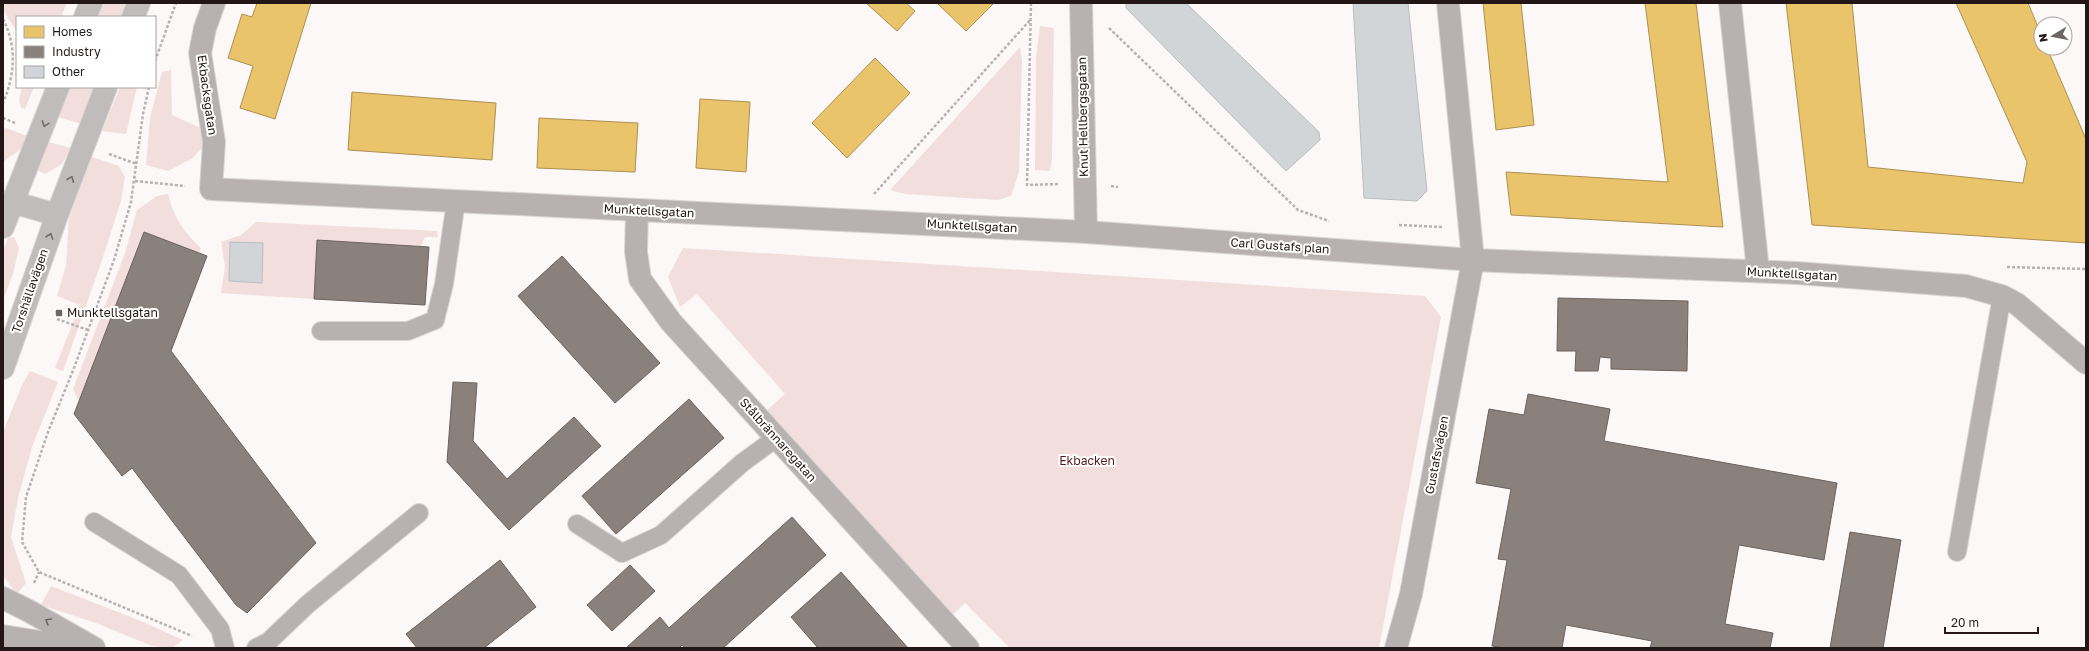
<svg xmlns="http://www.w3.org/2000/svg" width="2089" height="651" font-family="'Golos Text',sans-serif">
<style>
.green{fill:#f2dedc}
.homes{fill:#e9c46a;stroke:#ad9051}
.industry{fill:#8a817c;stroke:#6b615d}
.building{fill:#d1d5d7;stroke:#b9bec0}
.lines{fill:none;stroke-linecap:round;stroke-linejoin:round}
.service-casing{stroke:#d8d5d5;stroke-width:20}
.minor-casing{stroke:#d8d5d5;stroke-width:24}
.tertiary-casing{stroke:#d8d5d5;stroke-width:24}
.secondary-casing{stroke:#d8d5d5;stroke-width:24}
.path{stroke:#b7b3b2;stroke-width:2.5;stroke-dasharray:3 2;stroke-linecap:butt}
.service{stroke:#b7b2b1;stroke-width:18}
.minor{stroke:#b7b2b1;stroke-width:22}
.tertiary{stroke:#b7b2b1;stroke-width:22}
.secondary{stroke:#c0bcbc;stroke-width:22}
.oneway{stroke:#716a69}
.oneway2{stroke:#6c6464}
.poi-dot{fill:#6e6665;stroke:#fff;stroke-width:1.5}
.labels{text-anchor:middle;stroke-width:4;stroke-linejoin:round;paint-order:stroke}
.street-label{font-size:12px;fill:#221716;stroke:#fff}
.poi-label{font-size:12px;fill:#221716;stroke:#fff;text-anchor:start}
.park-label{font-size:12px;fill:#541d1d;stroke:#fff}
</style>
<rect width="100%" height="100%" fill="#fcf8f8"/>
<path class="green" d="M 3,3 L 67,3 L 61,17 L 17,17 L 17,32 L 3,10 Z
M 102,3 L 132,3 L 127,17 L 97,17 Z
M 1040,26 L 1054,28 L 1052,159 L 1050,171 L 1035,170 L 1036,57 Z
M 1020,47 L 1022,60 L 1019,172 L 1011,196 L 998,200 L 905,194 L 890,190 Z
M 171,70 L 172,115 L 203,129 L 206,143 L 193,158 L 168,171 L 146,165 L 150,118 L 162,72 Z
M 22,87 L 34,87 L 25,109 L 21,108 L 19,100 Z
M 69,87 L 100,87 L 85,125 L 58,117 Z
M 120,87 L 137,87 L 126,134 L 102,131 Z
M 6,128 L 27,136 L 21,149 L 3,162 L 3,129 Z
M 48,142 L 71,148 L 62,164 L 45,174 L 37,170 Z
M 92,157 L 119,166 L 125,177 L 121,201 L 101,263 L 63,371 L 55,368 L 80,305 L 57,296 L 66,265 L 69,217 Z
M 168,194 C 174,218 183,231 201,248 L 199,253 L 144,232 L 79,401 L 73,389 L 125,253 L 137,210 L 157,196 Z
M 256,222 L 437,231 L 438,237 L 425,237 L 421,246 L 318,240 L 314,299 L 221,293 L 225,266 L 221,242 L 241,235 Z
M 14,237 L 19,248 L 13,274 L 3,300 L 3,250 L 8,238 Z
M 683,248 L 1425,296 L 1441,317 L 1379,648 L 1010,648 L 965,603 L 953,615 L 767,410 L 785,394 L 697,294 L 680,307 L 668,277 Z
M 30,371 L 58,382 L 32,447 L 18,498 L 11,537 L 26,583 L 17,594 L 3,576 L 3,432 L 22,385 Z
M 51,586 L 141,621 L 183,640 L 172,648 L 152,646 L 96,623 L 41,605 Z"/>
<path class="homes" d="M 257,3 L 311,3 L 275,119 L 240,108 L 253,66 L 228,58 L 242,14 L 252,17 Z
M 866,3 L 906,3 L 915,11 L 897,31 Z
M 937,3 L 994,3 L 966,31 Z
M 1483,3 L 1521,3 L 1534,125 L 1496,130 Z
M 1645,3 L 1696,3 L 1723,227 L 1511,215 L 1506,172 L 1668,182 Z
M 1786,3 L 1852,3 L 1868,167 L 2023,183 L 2027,162 L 1956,3 L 2028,3 L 2041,34 L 2041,48 L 2047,48 L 2086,139 L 2086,243 L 1812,225 Z
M 875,58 L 910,93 L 847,158 L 812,123 Z
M 352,92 L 496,103 L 492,160 L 348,150 Z
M 700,99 L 750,102 L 746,172 L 696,168 Z
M 539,118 L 638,123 L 635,172 L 537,168 Z"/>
<path class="industry" d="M 144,232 L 207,256 L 171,351 L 316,543 L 247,613 L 236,605 L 132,468 L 122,476 L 74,414 Z
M 317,240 L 429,247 L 425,305 L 314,299 Z
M 562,256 L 660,363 L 615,403 L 518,296 Z
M 1558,298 L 1688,301 L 1687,371 L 1611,369 L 1611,358 L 1600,357 L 1598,371 L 1575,371 L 1576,351 L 1557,351 Z
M 453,382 L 477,383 L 473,441 L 507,479 L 574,417 L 601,446 L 509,530 L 447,462 Z
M 1528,394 L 1610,409 L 1604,441 L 1837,483 L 1824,560 L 1739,545 L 1725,624 L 1773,633 L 1770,648 L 1650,648 L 1652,641 L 1566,625 L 1562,648 L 1505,648 L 1492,646 L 1507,560 L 1498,559 L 1511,489 L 1476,483 L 1489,409 L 1524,415 Z
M 689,399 L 724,438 L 616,534 L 582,496 Z
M 792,517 L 826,555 L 723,648 L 685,648 L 682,645 L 679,648 L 626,648 L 660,617 L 669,628 Z
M 1850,532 L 1901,540 L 1883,648 L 1830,648 Z
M 500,560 L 536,607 L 484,648 L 417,648 L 406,634 Z
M 630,565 L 655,591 L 612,631 L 587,605 Z
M 841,572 L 908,648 L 818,648 L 791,617 Z"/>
<path class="building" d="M 1126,3 L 1186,3 L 1319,132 L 1320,140 L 1286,171 L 1126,8 Z
M 1353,3 L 1408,3 L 1427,191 L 1417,201 L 1364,198 Z
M 230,242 L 263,243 L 262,283 L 229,281 Z"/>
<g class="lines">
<defs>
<path id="service" d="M 321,331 L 408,331 L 435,320 L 444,284 L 456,201
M 94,522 L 179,575 L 220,629 L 225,648
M 577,524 L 622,553 L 661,535 L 742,463 L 776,438
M 1957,552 L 2002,296
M 256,648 L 268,642 L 308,604 L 419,513"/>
<path id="minor" d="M 214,3 L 205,28 L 200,53 L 214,142 L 211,189 L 1086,232 L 1473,260 L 1797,273 L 1966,286 L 2002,296 L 2017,304 L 2086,363
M 1081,3 L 1086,232
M 1730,3 L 1758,271
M 637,210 L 636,252 L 640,279 L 671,322 L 968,648
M 1396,648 L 1411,594 L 1473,260 L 1448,3"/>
<path id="tertiary" d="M 3,598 L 29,611 L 94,648
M 3,636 L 78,648"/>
<path id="secondary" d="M 85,17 L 91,3
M 133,17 L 139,3
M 12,202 L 57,215
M 3,227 L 58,87
M 3,368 L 57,215 L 106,87"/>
</defs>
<use href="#service" class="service-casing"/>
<use href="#minor" class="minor-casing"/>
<use href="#tertiary" class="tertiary-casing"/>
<use href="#secondary" class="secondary-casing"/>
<path class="path" d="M 1031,3 L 1027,185 L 1059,184
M 3,19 C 17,46 15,75 3,103
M 1109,28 L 1298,210 L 1329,221
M 155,61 L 176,3
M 149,87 L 143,114 L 131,202 L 114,260 L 74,368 L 48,432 L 26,497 L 22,542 L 39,572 L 192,636
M 3,118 L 15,123
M 109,154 L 137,164
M 135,181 L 185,186
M 1111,186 L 1118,187
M 874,194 L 1031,19
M 1399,225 L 1442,227
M 2007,267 L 2086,269
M 57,319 L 88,330
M 34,583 L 39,572"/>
<use href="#service" class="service"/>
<use href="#minor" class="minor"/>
<use href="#tertiary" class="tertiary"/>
<use href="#secondary" class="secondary"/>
</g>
<defs><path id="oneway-chevron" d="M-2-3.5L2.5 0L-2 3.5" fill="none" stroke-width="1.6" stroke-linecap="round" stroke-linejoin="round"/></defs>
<g class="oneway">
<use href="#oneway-chevron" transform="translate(45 124) rotate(110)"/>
<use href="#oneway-chevron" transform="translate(71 179) rotate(-68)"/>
<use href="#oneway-chevron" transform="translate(50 236) rotate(-71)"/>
</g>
<use class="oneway2" href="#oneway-chevron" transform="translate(48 621) rotate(-150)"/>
<rect class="poi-dot" x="55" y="309" width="8" height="8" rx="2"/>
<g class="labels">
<g class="street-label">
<text transform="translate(207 95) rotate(82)" y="4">Ekbacksgatan</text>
<text transform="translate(1083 117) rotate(-91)" y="4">Knut Hellbergsgatan</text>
<text transform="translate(649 211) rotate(3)" y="4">Munktellsgatan</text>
<text transform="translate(972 226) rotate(3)" y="4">Munktellsgatan</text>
<text transform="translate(1280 246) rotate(4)" y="4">Carl Gustafs plan</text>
<text transform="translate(1792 274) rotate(3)" y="4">Munktellsgatan</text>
<text transform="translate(30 291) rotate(-71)" y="4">Torshällavägen</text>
<text transform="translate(778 440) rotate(48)" y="4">Stålbrännaregatan</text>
<text transform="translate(1437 455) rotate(-79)" y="4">Gustafsvägen</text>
</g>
<g class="poi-label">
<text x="67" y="317">Munktellsgatan</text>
</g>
<g class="park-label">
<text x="1087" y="465">Ekbacken</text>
</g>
</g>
<rect width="2089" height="651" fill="none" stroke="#221716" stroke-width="8"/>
<rect x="16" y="16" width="140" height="72" fill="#ffffff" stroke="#a7a2a2"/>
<rect x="24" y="26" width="20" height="12" fill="#e9c46a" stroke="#a7a2a2"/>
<text x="52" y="36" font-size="12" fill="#221716">Homes</text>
<rect x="24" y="46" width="20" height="12" fill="#8a817c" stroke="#a7a2a2"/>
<text x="52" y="56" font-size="12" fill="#221716">Industry</text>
<rect x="24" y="66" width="20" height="12" fill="#d1d5d7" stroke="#a7a2a2"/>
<text x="52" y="76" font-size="12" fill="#221716">Other</text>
<g transform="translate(2053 36) rotate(260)"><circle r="19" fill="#ffffff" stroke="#a7a2a2"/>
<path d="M0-3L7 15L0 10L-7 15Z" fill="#6e6665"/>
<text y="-6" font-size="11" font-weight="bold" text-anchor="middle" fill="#221716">N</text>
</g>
<path d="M1945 627v6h93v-6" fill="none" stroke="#221716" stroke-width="2"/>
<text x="1951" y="627" font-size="12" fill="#221716" stroke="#ffffff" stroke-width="3" paint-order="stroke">20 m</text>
</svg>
